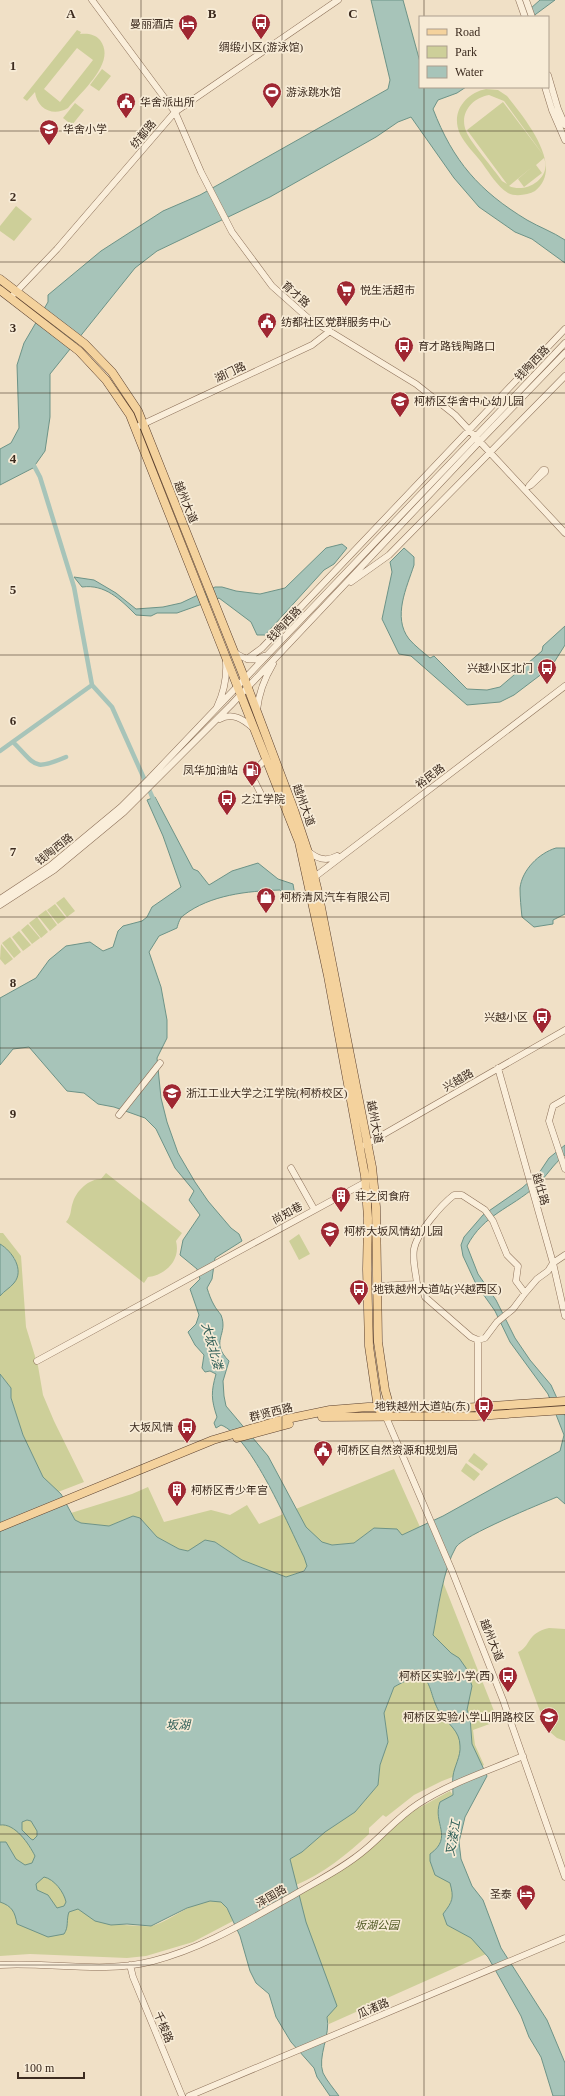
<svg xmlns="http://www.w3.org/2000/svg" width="565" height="2096" font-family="'Times New Roman','Noto Sans SC',serif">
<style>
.green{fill:#cdcf99;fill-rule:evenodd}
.water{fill:#a7c4b9;stroke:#6d9387;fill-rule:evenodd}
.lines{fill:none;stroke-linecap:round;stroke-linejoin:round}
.canal{stroke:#a7c4b9;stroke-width:4.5}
.minor-casing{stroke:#8d715a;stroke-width:7}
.major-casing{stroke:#5b402f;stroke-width:9}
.minor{stroke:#faeeda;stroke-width:6}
.major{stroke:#f4d29d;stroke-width:8}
.grid{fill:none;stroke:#3c2b1f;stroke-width:1;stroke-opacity:0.55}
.labels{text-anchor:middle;stroke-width:3.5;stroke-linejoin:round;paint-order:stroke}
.poi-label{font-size:11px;fill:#3c2b1f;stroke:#f7ebd6;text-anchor:start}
.street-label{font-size:11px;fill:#3c2b1f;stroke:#f7ebd6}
.park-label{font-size:11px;font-style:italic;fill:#515a24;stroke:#f7ebd6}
.water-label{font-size:12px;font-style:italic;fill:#2e5d56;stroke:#f7ebd6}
.grid-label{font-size:13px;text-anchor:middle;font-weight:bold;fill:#3c2b1f;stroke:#f7ebd6;stroke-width:3.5;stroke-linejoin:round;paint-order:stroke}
</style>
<rect width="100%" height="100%" fill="#f0e0c6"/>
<path class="green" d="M 77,30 L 81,32 L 80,34 C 87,33 95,34 100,40 C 117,62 82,91 68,108 C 53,117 37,109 35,92 L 27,101 L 23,98 ZM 77,48 L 93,60 L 60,102 L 44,89 Z
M 102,69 L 111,76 L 99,91 L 90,85 Z
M 486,89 L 498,90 L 507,96 C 526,120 565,167 535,191 C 528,195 515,197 508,193 C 497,186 490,174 482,163 C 475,154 465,144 460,134 C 450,112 466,93 486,89 ZM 489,95 L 504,101 L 544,156 L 503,102 L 467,130 L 507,184 L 502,181 C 494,169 470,142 466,131 C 459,113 472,98 489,95 ZM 544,158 C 552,178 526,194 509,186 L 532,167 L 518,179 L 524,187 L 542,173 L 536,165 Z
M 75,103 L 84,110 L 72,125 L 63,118 Z
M 16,206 L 32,219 L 14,241 L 0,231 L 0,226 Z
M 64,897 L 75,911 L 67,917 L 56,903 Z
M 55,904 L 66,918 L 58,924 L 47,910 Z
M 46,910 L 57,925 L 50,931 L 38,916 Z
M 37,917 L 48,932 L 41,938 L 29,923 Z
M 28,924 L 40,938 L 32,944 L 21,930 Z
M 19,931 L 31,945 L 23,951 L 12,937 Z
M 10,937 L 21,952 L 14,958 L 2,943 Z
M 1,944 L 13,959 L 5,965 L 0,959 Z
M 106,1173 L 182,1233 L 176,1241 C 181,1260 166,1275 148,1277 L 144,1283 L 66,1222 C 72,1215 70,1210 73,1202 C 77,1190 89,1179 101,1179 Z
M 0,1233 L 3,1233 L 21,1256 L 26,1327 L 38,1366 L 43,1395 L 54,1421 L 84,1482 L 58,1492 L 43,1477 L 23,1435 L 11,1398 L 11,1388 L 0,1374 L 0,1296 L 15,1259 L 0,1244 Z
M 299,1234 L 310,1254 L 299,1260 L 289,1241 Z
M 474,1453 L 488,1464 L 482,1471 L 468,1461 Z
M 466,1463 L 480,1474 L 474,1481 L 461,1471 Z
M 394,1469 L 420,1527 L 402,1536 L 374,1528 L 354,1543 L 332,1545 L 307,1566 L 303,1571 L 286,1577 L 242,1560 L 215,1542 L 188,1551 L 179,1549 L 157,1537 L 140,1518 L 133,1516 L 109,1526 L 81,1523 L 75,1520 L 71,1513 L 132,1494 L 148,1487 L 164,1522 L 211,1510 L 230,1515 L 247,1505 L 259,1524 Z
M 443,1582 L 498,1721 L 473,1730 L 475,1745 L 484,1765 L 442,1781 L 414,1795 L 386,1817 L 383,1815 L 369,1828 L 369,1834 C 346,1855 324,1873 296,1885 L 290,1859 L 302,1852 L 325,1832 L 355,1812 L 378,1785 L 380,1765 L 388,1742 L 384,1713 L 394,1687 L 433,1635 Z
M 549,1628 L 565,1629 L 565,1741 L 557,1738 L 550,1732 L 548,1733 L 518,1652 C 531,1647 526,1633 549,1628 Z
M 450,1791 L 453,1795 L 440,1802 C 432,1823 454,1837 430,1854 C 446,1876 464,1889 443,1914 L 447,1925 L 471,1938 L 486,1954 L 329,2024 L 298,1893 L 360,1858 L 404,1816 Z
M 27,1820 L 31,1821 L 111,1925 C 123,1924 142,1927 151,1926 C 170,1923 202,1892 221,1902 C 227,1906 230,1915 233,1921 L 193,1942 L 146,1956 L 127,1958 L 30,1954 L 0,1956 L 0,1825 Z"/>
<path class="water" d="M 371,0 L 403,0 L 420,62 L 420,87 L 466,87 L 457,93 L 438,100 L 433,109 C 453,161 479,191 527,220 C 539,227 553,232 565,240 L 565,263 L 532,239 L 515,232 L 479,207 L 454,178 L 411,117 L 398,122 L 376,137 L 270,197 L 157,251 L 135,268 L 50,374 L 50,417 L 45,451 L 33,468 L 0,485 L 0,449 L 11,443 L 19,428 L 17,365 L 24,343 L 48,302 L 48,295 L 101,251 L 163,211 L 200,195 L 388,89 L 390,80 Z
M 540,0 L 555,0 L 532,17 L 521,17 Z
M 342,544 L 347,548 L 334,564 L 324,570 L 265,635 L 257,635 L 251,622 L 219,598 L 177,613 L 157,613 L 151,616 L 136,615 C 120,599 105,584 82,587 L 74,577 L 94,580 L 116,593 L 136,609 L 163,607 L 181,603 L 215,587 L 222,587 L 236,591 L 260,594 L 285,588 L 326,548 Z
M 404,548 L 414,557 L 414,565 C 407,587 392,617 409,639 C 415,646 423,652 430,658 L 434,656 L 467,689 L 487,690 L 500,687 L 542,651 L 543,646 L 565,626 L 565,645 L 553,664 L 543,673 L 514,695 L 500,702 L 467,705 L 411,656 L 399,654 L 382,619 L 392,572 L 390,562 Z
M 155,797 L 193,869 L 198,871 L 209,885 L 232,871 L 258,863 L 278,879 L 293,884 L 295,896 L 285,896 L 280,890 C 247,891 210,895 184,915 C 180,917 178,924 177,928 L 159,936 L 149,952 L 161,987 L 167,1020 L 167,1038 L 157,1058 L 161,1098 L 167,1122 L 178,1153 L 195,1182 L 208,1201 L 231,1228 L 239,1234 L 242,1241 L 215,1258 L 212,1279 L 207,1288 C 209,1294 211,1300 214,1305 C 216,1309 219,1312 221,1315 C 229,1335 209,1341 229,1361 L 223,1381 L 224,1396 L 226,1406 L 268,1456 L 306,1527 L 322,1542 L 332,1545 L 354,1543 L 374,1528 L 397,1529 L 402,1535 L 443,1516 L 560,1451 L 564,1435 L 548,1394 L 510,1342 L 495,1311 L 476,1284 L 463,1256 L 461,1245 L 464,1237 L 483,1215 L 522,1188 L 539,1173 L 549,1158 L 565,1145 L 565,1155 C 553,1164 547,1176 536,1186 C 510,1209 484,1214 467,1246 L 478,1274 L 496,1300 L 515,1338 L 530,1360 L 551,1385 L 565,1416 L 565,1504 L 557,1497 C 540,1504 464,1535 456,1547 C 443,1569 438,1610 433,1635 L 451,1653 L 459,1658 L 466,1668 L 472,1686 L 467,1710 L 470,1717 L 472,1744 L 487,1776 L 465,1817 L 459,1842 L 461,1859 L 472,1886 L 483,1900 L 501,1948 L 547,2020 L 565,2063 L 565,2096 L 553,2096 L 541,2057 L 529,2037 L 521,2016 L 488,1957 L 471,1938 L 447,1925 L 443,1914 C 453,1901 454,1898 450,1883 L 435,1875 L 430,1861 L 430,1854 C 454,1837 432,1823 440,1802 L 453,1795 C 453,1789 452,1782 453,1776 C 454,1767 461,1756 460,1746 C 460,1731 448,1724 440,1713 C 425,1689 436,1663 394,1687 L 384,1713 L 388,1742 L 380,1765 L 378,1785 L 355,1812 L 325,1832 L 302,1852 L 290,1859 L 306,1922 L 337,2006 L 327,2017 C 331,2034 317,2057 323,2073 C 327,2081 334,2089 339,2096 L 330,2096 L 317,2077 L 314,2068 L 291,2042 L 276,2017 L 269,1994 L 256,1983 L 250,1971 L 240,1936 L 227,1908 L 221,1902 L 210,1901 L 187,1908 L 151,1926 L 127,1924 L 111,1925 L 95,1921 L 78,1909 L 69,1912 C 66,1920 69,1927 64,1934 L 48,1937 L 17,1924 C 15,1912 12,1906 0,1902 L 0,1842 L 6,1842 L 16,1859 L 25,1865 L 32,1863 L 35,1856 C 29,1844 15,1823 0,1825 L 0,1374 L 11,1388 L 11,1398 L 23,1435 L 43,1477 L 61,1494 L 75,1520 L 81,1523 L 109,1526 L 133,1516 L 140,1518 L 157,1537 L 179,1549 L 188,1551 L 205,1540 L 215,1542 L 242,1560 L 286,1577 L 304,1571 L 307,1566 L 304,1557 C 289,1527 251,1436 221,1425 L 216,1428 L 214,1423 L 217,1417 C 211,1399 211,1392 216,1374 L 210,1371 L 205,1372 L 202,1368 L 204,1355 L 195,1345 L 188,1332 L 196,1324 L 199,1315 L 190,1289 L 200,1279 L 197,1269 L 180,1255 L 183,1240 L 200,1215 L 189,1200 L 194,1191 L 175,1168 L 156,1129 L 145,1118 L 114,1107 L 98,1104 L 84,1093 L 67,1091 L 29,1047 L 13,1049 L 0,1065 L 0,998 L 36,978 L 49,960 L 66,946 L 90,942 L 103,951 L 113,947 L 118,931 L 123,926 L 142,921 L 147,917 L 152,907 L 181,887 L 163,836 L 147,800 ZM 27,1820 L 31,1821 L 37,1831 L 37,1836 L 33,1840 L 31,1839 L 22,1830 L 22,1822 ZM 44,1877 C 54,1879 64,1892 66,1902 L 64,1906 L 57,1908 L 48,1895 L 37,1890 L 36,1884 Z
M 556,848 L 565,848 L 565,914 L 553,920 L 553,924 L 534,927 L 522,917 C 521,908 520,897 520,888 C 522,870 539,853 556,848 Z
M 0,1244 C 12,1251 25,1270 14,1283 C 10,1288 4,1291 0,1296 Z"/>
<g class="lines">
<path class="canal" d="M 32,462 L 40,477 L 74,587 L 92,685 L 112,707 L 155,803
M 13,742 C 37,766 33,771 66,757
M 0,751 L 92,685"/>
<defs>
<path id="minor" d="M 92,0 L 175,112 L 201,172 L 232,232 L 272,286 L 308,318 L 416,384 L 455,415 L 565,533
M 519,0 L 525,17
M 526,0 L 532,17
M 548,75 L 558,109 L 565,125
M 545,87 L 552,110 L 565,140
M 14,294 L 57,249 L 175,112 L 338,0
M 139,426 L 312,345 L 330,331
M 543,470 L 545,470 L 545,472 L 531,485 L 529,486 Z
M 351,582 L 389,555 L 565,376
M 234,652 C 244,659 254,663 264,656
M 247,659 L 262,648 L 565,329
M 217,707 C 224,692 227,678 226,662
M 257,710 C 259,692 264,679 273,664
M 220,719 C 232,712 243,719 253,728
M 266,759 L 256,769 L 252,776 L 263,798 L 282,798
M 308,851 C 317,859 326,862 337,856
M 312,879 L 565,686
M 0,899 L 50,866 L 121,807 L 149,779 L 565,343
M 0,905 L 54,870 L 124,812 L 231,705 L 480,441 L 565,353
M 498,1068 L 553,1263 L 565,1316
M 565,1099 L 553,1106 L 549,1121 L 565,1169
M 119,1115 L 160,1063
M 365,1145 L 565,1030
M 291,1168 L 314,1209
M 454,1195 L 462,1195 L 485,1210 L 493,1221 L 507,1255 L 518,1266 L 516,1281 L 525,1293 L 513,1309 L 497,1322 L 485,1338 L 478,1340 L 471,1337 L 425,1297 L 423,1290 L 417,1284 C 416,1273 412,1260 414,1249 C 417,1233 441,1205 454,1195 Z
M 377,1286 L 417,1284
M 525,1293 L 537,1279 L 548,1271 L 553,1263 L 565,1255
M 478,1340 L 478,1406
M 37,1361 L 366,1182
M 386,1417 L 452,1571 L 503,1700 L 565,1877
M 0,1965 C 51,1962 104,1974 153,1961 C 204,1948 247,1921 292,1896 C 317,1881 344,1868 366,1849 C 384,1834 398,1817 418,1804 C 450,1783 488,1771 523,1756
M 130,1965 L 133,1977 L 182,2096
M 189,2096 L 565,1938"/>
<path id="major" d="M 0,279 L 85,344 L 112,372 L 138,411 L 242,672 L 294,810 L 309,855 L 318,892 L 372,1167 L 376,1207 L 378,1342 L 385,1390 L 390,1408 L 386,1417
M 0,290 L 79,351 L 106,380 L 130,415 L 299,842 L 328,976 L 365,1176 L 368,1218 L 367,1269 L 369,1346 L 378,1408 L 386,1417
M 322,1417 L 476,1416 L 565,1410
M 237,1438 L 289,1424
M 0,1527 L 213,1440 L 277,1421 L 330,1410 L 368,1407 L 462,1408 L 565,1401"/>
</defs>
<use href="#minor" class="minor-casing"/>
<use href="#major" class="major-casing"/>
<use href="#minor" class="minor"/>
<use href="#major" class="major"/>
</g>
<path class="grid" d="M 141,0 L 141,2096M 282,0 L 282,2096M 424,0 L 424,17M 424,87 L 424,2096M 0,131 L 565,131M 0,262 L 565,262M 0,393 L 565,393M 0,524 L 565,524M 0,655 L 565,655M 0,786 L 565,786M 0,917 L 565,917M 0,1048 L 565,1048M 0,1179 L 565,1179M 0,1310 L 565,1310M 0,1441 L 565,1441M 0,1572 L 565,1572M 0,1703 L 565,1703M 0,1834 L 565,1834M 0,1965 L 565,1965"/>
<defs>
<symbol id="bus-pin" viewBox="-11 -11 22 30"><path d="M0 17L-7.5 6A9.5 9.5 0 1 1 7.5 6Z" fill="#9f2732" stroke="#f7ebd6"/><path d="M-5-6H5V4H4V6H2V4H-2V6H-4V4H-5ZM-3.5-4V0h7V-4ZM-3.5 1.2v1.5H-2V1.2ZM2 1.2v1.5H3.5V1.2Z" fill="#fff"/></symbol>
<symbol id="hotel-pin" viewBox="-11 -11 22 30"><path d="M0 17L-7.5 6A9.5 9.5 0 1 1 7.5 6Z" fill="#9f2732" stroke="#f7ebd6"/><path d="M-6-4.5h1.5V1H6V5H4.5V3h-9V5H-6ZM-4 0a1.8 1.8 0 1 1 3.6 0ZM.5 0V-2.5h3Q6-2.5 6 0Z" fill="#fff"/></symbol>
<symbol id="stadium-pin" viewBox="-11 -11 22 30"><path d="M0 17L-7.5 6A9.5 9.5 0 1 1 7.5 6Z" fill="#9f2732" stroke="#f7ebd6"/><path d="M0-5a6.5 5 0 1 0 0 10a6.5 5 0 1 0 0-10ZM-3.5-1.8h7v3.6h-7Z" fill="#fff"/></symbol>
<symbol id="civic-pin" viewBox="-11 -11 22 30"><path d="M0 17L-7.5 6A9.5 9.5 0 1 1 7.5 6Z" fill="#9f2732" stroke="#f7ebd6"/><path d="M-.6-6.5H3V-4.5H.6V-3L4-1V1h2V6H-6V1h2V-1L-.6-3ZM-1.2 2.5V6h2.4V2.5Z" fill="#fff"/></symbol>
<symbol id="school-pin" viewBox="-11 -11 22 30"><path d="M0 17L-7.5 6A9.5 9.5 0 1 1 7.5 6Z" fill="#9f2732" stroke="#f7ebd6"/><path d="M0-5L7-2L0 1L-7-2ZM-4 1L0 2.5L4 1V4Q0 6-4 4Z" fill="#fff"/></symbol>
<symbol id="supermarket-pin" viewBox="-11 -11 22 30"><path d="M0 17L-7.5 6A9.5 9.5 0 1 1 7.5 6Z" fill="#9f2732" stroke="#f7ebd6"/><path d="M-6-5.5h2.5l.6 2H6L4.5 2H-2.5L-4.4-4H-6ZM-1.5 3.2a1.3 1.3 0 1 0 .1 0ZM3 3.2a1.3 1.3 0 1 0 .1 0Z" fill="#fff"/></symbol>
<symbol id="fuel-pin" viewBox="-11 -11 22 30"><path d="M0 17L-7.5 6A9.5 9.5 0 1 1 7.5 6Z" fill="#9f2732" stroke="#f7ebd6"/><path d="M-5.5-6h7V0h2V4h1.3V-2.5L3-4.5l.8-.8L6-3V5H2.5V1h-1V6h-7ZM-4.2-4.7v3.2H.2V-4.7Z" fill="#fff"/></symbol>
<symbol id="shop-pin" viewBox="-11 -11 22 30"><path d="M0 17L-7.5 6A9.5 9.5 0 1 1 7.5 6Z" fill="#9f2732" stroke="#f7ebd6"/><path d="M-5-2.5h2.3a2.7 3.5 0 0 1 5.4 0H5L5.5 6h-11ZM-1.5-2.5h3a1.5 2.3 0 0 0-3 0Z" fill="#fff"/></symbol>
<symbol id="university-pin" viewBox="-11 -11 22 30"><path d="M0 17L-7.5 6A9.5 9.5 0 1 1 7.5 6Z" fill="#9f2732" stroke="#f7ebd6"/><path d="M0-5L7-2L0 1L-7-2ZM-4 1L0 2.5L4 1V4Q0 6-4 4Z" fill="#fff"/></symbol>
<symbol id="building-pin" viewBox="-11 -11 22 30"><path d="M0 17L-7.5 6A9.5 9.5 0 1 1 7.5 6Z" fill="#9f2732" stroke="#f7ebd6"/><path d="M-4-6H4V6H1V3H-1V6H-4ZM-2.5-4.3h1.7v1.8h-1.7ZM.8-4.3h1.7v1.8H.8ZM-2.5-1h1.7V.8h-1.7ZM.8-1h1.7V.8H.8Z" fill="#fff"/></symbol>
</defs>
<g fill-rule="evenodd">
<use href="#bus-pin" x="250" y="12" width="22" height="30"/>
<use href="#hotel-pin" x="177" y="13" width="22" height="30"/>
<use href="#stadium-pin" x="261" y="81" width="22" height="30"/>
<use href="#civic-pin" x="115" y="91" width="22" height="30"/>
<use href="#school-pin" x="38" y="118" width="22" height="30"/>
<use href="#supermarket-pin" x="335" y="279" width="22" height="30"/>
<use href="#civic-pin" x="256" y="311" width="22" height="30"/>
<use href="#bus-pin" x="393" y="335" width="22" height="30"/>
<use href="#school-pin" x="389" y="390" width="22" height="30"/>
<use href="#bus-pin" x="536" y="657" width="22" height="30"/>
<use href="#fuel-pin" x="241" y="759" width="22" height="30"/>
<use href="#bus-pin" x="216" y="788" width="22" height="30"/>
<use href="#shop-pin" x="255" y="886" width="22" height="30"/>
<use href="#bus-pin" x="531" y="1006" width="22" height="30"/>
<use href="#university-pin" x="161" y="1082" width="22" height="30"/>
<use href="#building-pin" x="330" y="1185" width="22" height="30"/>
<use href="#school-pin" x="319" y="1220" width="22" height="30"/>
<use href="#bus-pin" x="348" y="1278" width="22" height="30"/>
<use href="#bus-pin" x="473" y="1395" width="22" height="30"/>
<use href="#bus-pin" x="176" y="1416" width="22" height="30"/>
<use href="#civic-pin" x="312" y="1439" width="22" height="30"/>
<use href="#building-pin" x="166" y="1479" width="22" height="30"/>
<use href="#bus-pin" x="497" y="1665" width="22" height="30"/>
<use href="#school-pin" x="538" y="1706" width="22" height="30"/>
<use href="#hotel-pin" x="515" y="1883" width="22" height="30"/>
</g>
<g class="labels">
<g class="poi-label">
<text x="174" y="28" text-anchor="end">曼丽酒店</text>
<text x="261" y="51" text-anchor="middle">绸缎小区(游泳馆)</text>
<text x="286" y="96">游泳跳水馆</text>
<text x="140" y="106">华舍派出所</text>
<text x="63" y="133">华舍小学</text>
<text x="360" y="294">悦生活超市</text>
<text x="281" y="326">纺都社区党群服务中心</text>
<text x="418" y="350">育才路钱陶路口</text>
<text x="414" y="405">柯桥区华舍中心幼儿园</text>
<text x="533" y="672" text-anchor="end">兴越小区北门</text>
<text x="238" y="774" text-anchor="end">凤华加油站</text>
<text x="241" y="803">之江学院</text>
<text x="280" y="901">柯桥清风汽车有限公司</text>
<text x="528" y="1021" text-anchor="end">兴越小区</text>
<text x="186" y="1097">浙江工业大学之江学院(柯桥校区)</text>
<text x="355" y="1200">荘之闵食府</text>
<text x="344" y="1235">柯桥大坂风情幼儿园</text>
<text x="373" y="1293">地铁越州大道站(兴越西区)</text>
<text x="470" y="1410" text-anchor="end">地铁越州大道站(东)</text>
<text x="173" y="1431" text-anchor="end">大坂风情</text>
<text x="337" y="1454">柯桥区自然资源和规划局</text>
<text x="191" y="1494">柯桥区青少年宫</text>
<text x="494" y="1680" text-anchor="end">柯桥区实验小学(西)</text>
<text x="535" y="1721" text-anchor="end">柯桥区实验小学山阴路校区</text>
<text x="512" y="1898" text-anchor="end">圣泰</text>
</g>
<g class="street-label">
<text transform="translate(143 134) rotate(-50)" y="4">纺都路</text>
<text transform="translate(296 294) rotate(41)" y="4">育才路</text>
<text transform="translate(532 363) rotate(-46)" y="4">钱陶西路</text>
<text transform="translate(230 372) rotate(-25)" y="4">湖门路</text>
<text transform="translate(186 502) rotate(68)" y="4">越州大道</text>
<text transform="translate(284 624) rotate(-47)" y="4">钱陶西路</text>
<text transform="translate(430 776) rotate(-37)" y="4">裕民路</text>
<text transform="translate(304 805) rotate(70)" y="4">越州大道</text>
<text transform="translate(54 849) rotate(-38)" y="4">钱陶西路</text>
<text transform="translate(458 1080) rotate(-30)" y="4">兴越路</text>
<text transform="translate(375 1122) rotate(79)" y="4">越州大道</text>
<text transform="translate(541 1189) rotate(74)" y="4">越仕路</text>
<text transform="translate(287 1213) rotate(-29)" y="4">尚知巷</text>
<text transform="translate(271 1412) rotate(-14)" y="4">群贤西路</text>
<text transform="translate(492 1640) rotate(68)" y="4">越州大道</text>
<text transform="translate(271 1896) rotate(-30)" y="4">泽国路</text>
<text transform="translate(373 2008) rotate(-23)" y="4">瓜渚路</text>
<text transform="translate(164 2027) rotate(68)" y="4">千梭路</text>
</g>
<g class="park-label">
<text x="377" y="1929">坂湖公园</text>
</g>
<g class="water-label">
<text transform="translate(212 1346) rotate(74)" y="4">大坂北溇</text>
<text x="178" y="1729">坂湖</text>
<text transform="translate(453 1838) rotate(-80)" y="4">叉溇江</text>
</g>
</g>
<g class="grid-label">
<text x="71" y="18">A</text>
<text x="212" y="18">B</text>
<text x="353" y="18">C</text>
<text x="13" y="70">1</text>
<text x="13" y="201">2</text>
<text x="13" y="332">3</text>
<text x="13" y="463">4</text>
<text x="13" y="594">5</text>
<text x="13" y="725">6</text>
<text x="13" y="856">7</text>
<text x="13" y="987">8</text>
<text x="13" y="1118">9</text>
</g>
<rect x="419" y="16" width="130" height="72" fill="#f7ebd6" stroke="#ac9e8d"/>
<rect x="427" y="29" width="20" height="6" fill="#f4d29d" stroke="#ac9e8d"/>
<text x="455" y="36" font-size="12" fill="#3c2b1f">Road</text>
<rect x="427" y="46" width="20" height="12" fill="#cdcf99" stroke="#ac9e8d"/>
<text x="455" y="56" font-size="12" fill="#3c2b1f">Park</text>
<rect x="427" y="66" width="20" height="12" fill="#a7c4b9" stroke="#ac9e8d"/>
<text x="455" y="76" font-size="12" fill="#3c2b1f">Water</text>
<path d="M18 2072v6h66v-6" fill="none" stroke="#3c2b1f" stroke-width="2"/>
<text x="24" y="2072" font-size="12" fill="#3c2b1f" stroke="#f7ebd6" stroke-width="3" paint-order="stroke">100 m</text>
</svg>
